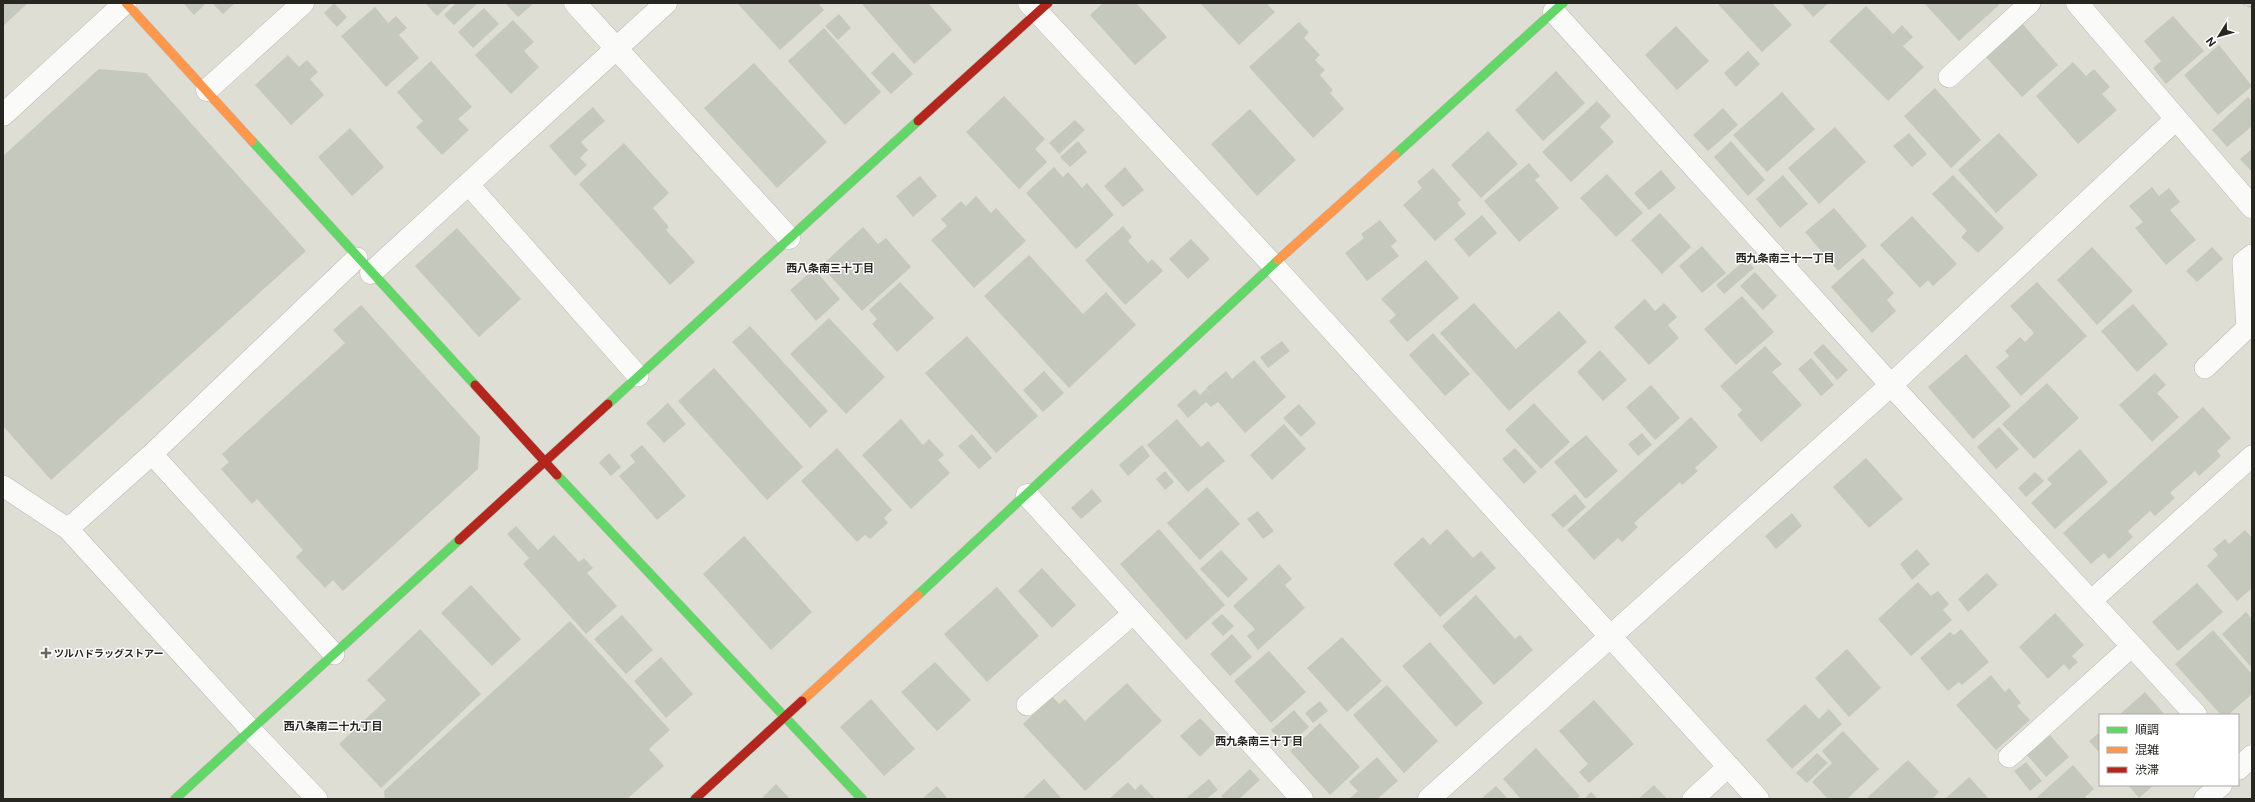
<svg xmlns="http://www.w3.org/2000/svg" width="2255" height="802" font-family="'Public Sans','Noto Sans JP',sans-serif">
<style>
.building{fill:#c5c8bd}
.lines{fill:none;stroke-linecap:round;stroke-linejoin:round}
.lane-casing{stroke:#bcbbb4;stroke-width:22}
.street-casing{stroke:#bcbbb4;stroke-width:23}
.fast-casing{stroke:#bcbbb4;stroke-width:10}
.slow-casing{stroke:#bcbbb4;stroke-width:10}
.jam-casing{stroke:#bcbbb4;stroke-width:10}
.path{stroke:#ccccca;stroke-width:2.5;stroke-dasharray:4 2;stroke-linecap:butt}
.lane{stroke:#fafaf9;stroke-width:21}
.street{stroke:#fafaf9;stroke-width:22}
.fast{stroke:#63d668;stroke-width:9}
.slow{stroke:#ff974d;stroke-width:9}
.jam{stroke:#b3261e;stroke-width:9}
.poi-dot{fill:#67665f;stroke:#fff;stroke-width:1.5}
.labels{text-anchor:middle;stroke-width:3;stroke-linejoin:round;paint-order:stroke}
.poi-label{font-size:10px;font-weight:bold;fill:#272620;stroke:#fff;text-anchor:start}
.neighbourhood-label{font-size:11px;font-weight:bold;fill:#272620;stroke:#fff}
</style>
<rect width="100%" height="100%" fill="#dfded4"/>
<path class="building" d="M 3,3 L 28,3 L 3,26 Z
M 183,3 L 206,3 L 194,15 Z
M 212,3 L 235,3 L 223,14 Z
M 334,3 L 347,17 L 337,27 L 324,13 Z
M 425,3 L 451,3 L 437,16 Z
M 456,3 L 478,3 L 454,25 L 444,15 Z
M 505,3 L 534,3 L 518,17 Z
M 737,3 L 818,3 L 824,10 L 780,50 Z
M 863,3 L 928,3 L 952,30 L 914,64 L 862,4 Z
M 1103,3 L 1136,3 L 1167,37 L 1135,65 L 1090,15 Z
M 1200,3 L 1266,3 L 1275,12 L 1239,45 Z
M 1717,3 L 1772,3 L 1792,25 L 1762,52 Z
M 1801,3 L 1829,3 L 1813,17 Z
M 1924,3 L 1998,3 L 1999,5 L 1959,41 Z
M 1866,6 L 1893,34 L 1902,25 L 1913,37 L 1903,46 L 1924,67 L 1888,101 L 1829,41 Z
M 375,7 L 388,23 L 396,16 L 407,28 L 399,35 L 419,58 L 386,87 L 341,36 Z
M 484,8 L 499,24 L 473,48 L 458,32 Z
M 839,14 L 851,28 L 838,40 L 825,26 Z
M 2173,16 L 2204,51 L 2166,84 L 2153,68 L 2161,61 L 2144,41 Z
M 513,20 L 534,42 L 524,51 L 539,67 L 511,94 L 475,55 Z
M 1299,22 L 1309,32 L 1304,38 L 1320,55 L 1315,60 L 1325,70 L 1320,75 L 1333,90 L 1330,93 L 1344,109 L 1313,138 L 1249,67 Z
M 2022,23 L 2058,65 L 2022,97 L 1985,56 Z
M 1676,26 L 1709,61 L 1677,90 L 1645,55 Z
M 824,28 L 881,92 L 845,125 L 788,61 Z
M 2219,45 L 2252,86 L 2218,115 L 2184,75 Z
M 1748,51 L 1760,64 L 1736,87 L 1724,73 Z
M 893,52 L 913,74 L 891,94 L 871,73 Z
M 288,55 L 299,67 L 307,60 L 318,72 L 310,79 L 324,95 L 291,125 L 255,85 Z
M 431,61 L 472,107 L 458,119 L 469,130 L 442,155 L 416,127 L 423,121 L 397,92 Z
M 2073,62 L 2086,76 L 2094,69 L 2110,87 L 2102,94 L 2117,110 L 2078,144 L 2036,96 Z
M 754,63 L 827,142 L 777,188 L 704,108 Z
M 99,69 L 146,73 L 306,251 L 51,480 L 3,426 L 3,156 Z
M 1556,71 L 1585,103 L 1543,141 L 1515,110 Z
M 1935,88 L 1981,140 L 1951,168 L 1904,116 Z
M 1782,92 L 1815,129 L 1767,172 L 1733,135 Z
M 1004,96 L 1045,139 L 1035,149 L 1047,162 L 1019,189 L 966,132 Z
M 2248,97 L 2252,101 L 2252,126 L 2227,147 L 2212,130 Z
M 1597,101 L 1611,116 L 1600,127 L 1614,142 L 1571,182 L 1542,152 Z
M 593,107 L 605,121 L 581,142 L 588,150 L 580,158 L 587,165 L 575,176 L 549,146 Z
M 1723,108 L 1738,125 L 1708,151 L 1693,135 Z
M 1250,109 L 1296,160 L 1257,196 L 1211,144 Z
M 1075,120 L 1085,130 L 1059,154 L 1049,143 Z
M 1835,127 L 1866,162 L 1819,204 L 1788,168 Z
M 350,128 L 384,167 L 352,196 L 318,157 Z
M 1488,131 L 1518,164 L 1481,198 L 1451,165 Z
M 1909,133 L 1927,154 L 1912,167 L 1893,146 Z
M 1999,133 L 2038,175 L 1996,213 L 1958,170 Z
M 1078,141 L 1087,152 L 1070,167 L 1060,157 Z
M 1731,141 L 1765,180 L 1748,196 L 1714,157 Z
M 624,143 L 669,193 L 653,208 L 669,227 L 666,230 L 695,262 L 670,285 L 579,184 Z
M 2252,149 L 2252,172 L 2240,159 Z
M 1529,163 L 1540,176 L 1535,180 L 1559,208 L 1519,242 L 1484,201 Z
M 1054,167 L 1063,177 L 1068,172 L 1082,188 L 1087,183 L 1114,215 L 1076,249 L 1026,193 Z
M 1125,167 L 1144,190 L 1123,207 L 1104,186 Z
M 1433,168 L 1461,200 L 1457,203 L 1466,214 L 1435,241 L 1403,205 L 1422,188 L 1417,182 Z
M 1661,170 L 1676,188 L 1649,210 L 1634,193 Z
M 1607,174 L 1643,213 L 1616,237 L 1580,198 Z
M 1783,175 L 1808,204 L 1780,228 L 1756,199 Z
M 1953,175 L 2004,228 L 1978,253 L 1961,237 L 1967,231 L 1932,194 Z
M 920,176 L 937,196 L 913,217 L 896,196 Z
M 2152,187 L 2159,196 L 2169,188 L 2180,202 L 2170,210 L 2196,240 L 2166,265 L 2135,228 L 2143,222 L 2129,206 Z
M 976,196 L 991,213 L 996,208 L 1026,241 L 974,288 L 931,240 L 947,226 L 941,219 L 961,201 L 966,206 Z
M 1834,208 L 1867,246 L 1838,271 L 1805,232 Z
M 1660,213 L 1691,247 L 1662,274 L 1631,240 Z
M 1482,215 L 1497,233 L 1469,257 L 1454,239 Z
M 1912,216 L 1957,264 L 1933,286 L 1928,280 L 1920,288 L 1880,245 Z
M 1380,220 L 1397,241 L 1391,246 L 1399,256 L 1367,281 L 1345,253 L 1364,238 L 1361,234 Z
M 1123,226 L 1132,237 L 1128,241 L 1148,263 L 1152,259 L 1163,271 L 1125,305 L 1085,260 Z
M 863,227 L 878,244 L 886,238 L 911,267 L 862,311 L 821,266 Z
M 457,228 L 521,299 L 479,337 L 415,266 Z
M 1191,239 L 1210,259 L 1188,279 L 1169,259 Z
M 1702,246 L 1726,273 L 1702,293 L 1679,266 Z
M 2092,247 L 2133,291 L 2097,325 L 2057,280 Z
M 2212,247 L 2223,259 L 2197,282 L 2186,271 Z
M 1029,255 L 1083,314 L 1106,292 L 1136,325 L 1069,388 L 984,296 Z
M 1863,258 L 1894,293 L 1887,300 L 1896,311 L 1872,333 L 1831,287 Z
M 1746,259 L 1754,268 L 1724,294 L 1716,285 Z
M 1426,260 L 1459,298 L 1407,342 L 1389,321 L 1396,315 L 1381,299 Z
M 814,269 L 840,299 L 816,321 L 790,290 Z
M 1755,272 L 1777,296 L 1763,310 L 1740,286 Z
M 900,282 L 934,318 L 897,352 L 872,324 L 877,319 L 869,310 Z
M 2037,282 L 2087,336 L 2021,396 L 1996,367 L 2009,356 L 2005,351 L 2020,337 L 2025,342 L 2034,333 L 2010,306 Z
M 1742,296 L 1774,332 L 1736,365 L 1704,329 Z
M 1645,299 L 1655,311 L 1664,303 L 1677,317 L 1668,325 L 1679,338 L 1649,365 L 1614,327 Z
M 1474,303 L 1516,349 L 1559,311 L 1587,342 L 1509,411 L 1440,333 Z
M 2133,304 L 2168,344 L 2137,372 L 2101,331 Z
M 361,305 L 480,437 L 478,469 L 343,591 L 333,580 L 325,588 L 296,557 L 303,550 L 257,499 L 252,504 L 221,469 L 229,462 L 222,454 L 345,343 L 333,330 Z
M 829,318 L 885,377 L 846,414 L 790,354 Z
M 750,326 L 828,411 L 810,428 L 732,342 Z
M 1433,333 L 1470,374 L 1445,396 L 1409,355 Z
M 967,336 L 1038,416 L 996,453 L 925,373 Z
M 1282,341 L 1290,351 L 1268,368 L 1260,357 Z
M 1823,344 L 1848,370 L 1837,380 L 1813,353 Z
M 1765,346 L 1782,364 L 1772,372 L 1802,405 L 1761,442 L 1737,415 L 1742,410 L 1720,386 Z
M 1600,350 L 1627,380 L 1603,401 L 1577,372 Z
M 1966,354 L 2011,406 L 1973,439 L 1928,387 Z
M 1811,358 L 1834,385 L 1821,396 L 1798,369 Z
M 1254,360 L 1286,397 L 1245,433 L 1218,402 L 1211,407 L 1206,402 L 1188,418 L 1177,405 L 1195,389 L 1200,395 L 1206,389 L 1212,396 L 1206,388 L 1226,371 L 1232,379 Z
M 714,368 L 803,467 L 767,500 L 678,401 Z
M 1044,371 L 1064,393 L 1043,412 L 1023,390 Z
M 2155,373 L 2166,385 L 2157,393 L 2179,417 L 2152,442 L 2119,405 Z
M 2047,383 L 2079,418 L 2034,459 L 2002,424 Z
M 1651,385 L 1680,418 L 1655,440 L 1626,407 Z
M 668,403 L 686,424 L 664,443 L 646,423 Z
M 1534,403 L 1570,442 L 1541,469 L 1505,430 Z
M 1299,404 L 1316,423 L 1301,437 L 1283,418 Z
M 2203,407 L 2231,438 L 2217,451 L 2221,456 L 2199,476 L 2195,471 L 2170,493 L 2175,498 L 2155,516 L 2150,511 L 2128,531 L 2133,537 L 2109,559 L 2104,553 L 2091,564 L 2063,533 Z
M 1691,417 L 1718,447 L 1695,468 L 1698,471 L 1682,485 L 1680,482 L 1634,523 L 1638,527 L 1622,542 L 1618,538 L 1594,560 L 1567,530 Z
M 901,419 L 923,445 L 929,439 L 944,455 L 938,460 L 950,473 L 911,509 L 862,455 Z
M 1177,419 L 1201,447 L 1208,441 L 1225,461 L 1188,492 L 1147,445 Z
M 1284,424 L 1306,449 L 1272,480 L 1250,455 Z
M 1999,427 L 2019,449 L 1996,469 L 1977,447 Z
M 1642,433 L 1652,445 L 1638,456 L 1628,444 Z
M 972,434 L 992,458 L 979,469 L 958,446 Z
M 1586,435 L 1618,471 L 1586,499 L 1554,462 Z
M 642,445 L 686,496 L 657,520 L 619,476 L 635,462 L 630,455 Z
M 1142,445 L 1150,456 L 1128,476 L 1119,465 Z
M 837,448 L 892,510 L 884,518 L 888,523 L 870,539 L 865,535 L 857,542 L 801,481 Z
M 1515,448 L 1537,472 L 1524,484 L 1502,459 Z
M 2080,449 L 2108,482 L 2055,529 L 2031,503 L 2052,484 L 2047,479 Z
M 609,453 L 621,467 L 611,476 L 599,463 Z
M 1866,458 L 1903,499 L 1869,528 L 1833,487 Z
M 1165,471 L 1174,482 L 1165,490 L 1156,479 Z
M 2035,472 L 2044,481 L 2026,497 L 2018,488 Z
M 1207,487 L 1240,524 L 1200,560 L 1167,523 Z
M 1092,489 L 1102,501 L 1081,519 L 1071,508 Z
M 1575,494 L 1586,507 L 1563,528 L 1551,515 Z
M 1258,511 L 1274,531 L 1263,539 L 1247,519 Z
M 1792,513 L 1802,526 L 1776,549 L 1765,536 Z
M 516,526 L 538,550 L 554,535 L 579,562 L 584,558 L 593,568 L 587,573 L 617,606 L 586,634 L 523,564 L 529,558 L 507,534 Z
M 1159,529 L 1225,605 L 1186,640 L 1120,564 Z
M 1447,529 L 1473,558 L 1481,551 L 1496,568 L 1440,617 L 1393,564 L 1423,537 L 1430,545 Z
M 2245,530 L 2252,538 L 2252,588 L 2237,601 L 2207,566 L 2218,555 L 2213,549 L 2225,539 L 2229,544 Z
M 744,536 L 812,612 L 771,650 L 703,574 Z
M 1917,549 L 1930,564 L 1912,580 L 1900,564 Z
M 1221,550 L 1248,579 L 1228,598 L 1200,569 Z
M 1279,564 L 1292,579 L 1285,585 L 1305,608 L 1258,650 L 1247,636 L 1255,629 L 1233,606 Z
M 1042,568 L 1076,605 L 1052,628 L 1018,591 Z
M 1987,573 L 1998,585 L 1968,612 L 1958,599 Z
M 1918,582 L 1931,596 L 1938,591 L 1949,604 L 1943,610 L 1952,620 L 1911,656 L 1878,619 Z
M 2197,583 L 2223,612 L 2178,651 L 2152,622 Z
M 471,585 L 521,639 L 492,666 L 441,613 Z
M 997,587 L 1039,636 L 987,682 L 944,634 Z
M 1476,595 L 1515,639 L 1520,635 L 1533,650 L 1494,685 L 1442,626 Z
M 2246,612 L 2252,619 L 2252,668 L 2222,634 Z
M 2055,613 L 2084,645 L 2072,656 L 2078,662 L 2069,670 L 2064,664 L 2048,679 L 2019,647 Z
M 1222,614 L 1234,626 L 1223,636 L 1211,623 Z
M 622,615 L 653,650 L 626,674 L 594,639 Z
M 570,621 L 670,730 L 649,749 L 664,766 L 627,799 L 385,799 L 384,791 Z
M 420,629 L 481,694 L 381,788 L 339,744 L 386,700 L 367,680 Z
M 1961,629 L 1989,662 L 1962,685 L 1959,682 L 1948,691 L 1920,658 L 1950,632 L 1954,635 Z
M 2213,630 L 2252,674 L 2252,694 L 2228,715 L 2221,715 L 2175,664 Z
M 1232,634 L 1252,657 L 1230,676 L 1210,654 Z
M 1342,637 L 1382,681 L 1347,712 L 1307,668 Z
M 1430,642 L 1483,703 L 1456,727 L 1402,666 Z
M 1847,649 L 1881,688 L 1849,717 L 1815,678 Z
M 1269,651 L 1306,692 L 1271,723 L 1234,681 Z
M 661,657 L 693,694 L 666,718 L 634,681 Z
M 935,662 L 971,700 L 937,731 L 901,692 Z
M 1991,675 L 2005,692 L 2009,688 L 2021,703 L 2017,706 L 2030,720 L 1996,750 L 1956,705 Z
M 1127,683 L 1162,721 L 1085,791 L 1023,724 L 1052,696 L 1059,704 L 1065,699 L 1085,721 Z
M 1387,685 L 1438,741 L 1404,773 L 1353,715 Z
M 2145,692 L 2165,715 L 2119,715 Z
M 871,699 L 915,749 L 884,776 L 840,727 Z
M 1594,700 L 1634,744 L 1589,783 L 1579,772 L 1588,764 L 1559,731 Z
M 1320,701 L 1328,711 L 1313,723 L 1305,713 Z
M 1805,704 L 1819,719 L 1829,709 L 1842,724 L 1792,769 L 1766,740 Z
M 1294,710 L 1309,727 L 1286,747 L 1271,730 Z
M 1200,718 L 1219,738 L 1200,757 L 1180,736 Z
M 1320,723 L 1360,767 L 1330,795 L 1290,751 Z
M 1843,731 L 1879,769 L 1847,799 L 1828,799 L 1812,782 L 1832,763 L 1822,751 Z
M 2100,732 L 2100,753 L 2089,741 Z
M 2050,735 L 2069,757 L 2046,777 L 2027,755 Z
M 1536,748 L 1580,796 L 1576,799 L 1521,799 L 1503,779 Z
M 1817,753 L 1828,763 L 1807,783 L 1796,773 Z
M 1377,757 L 1398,781 L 1377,799 L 1349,799 L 1358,791 L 1349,782 Z
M 1908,760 L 1939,792 L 1932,799 L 1870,799 L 1868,797 Z
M 2026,762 L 2042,781 L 2030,791 L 2014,771 Z
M 2073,765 L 2094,789 L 2085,797 L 2087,799 L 2035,799 Z
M 1250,769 L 1260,780 L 1239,799 L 1224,799 L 1221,796 Z
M 1969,777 L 1989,799 L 1945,799 Z
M 1044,779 L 1062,799 L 1022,799 Z
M 1209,779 L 1218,790 L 1206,799 L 1185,799 Z
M 1128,782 L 1135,790 L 1141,784 L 1155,799 L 1109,799 Z
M 776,784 L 790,799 L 761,799 Z
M 1654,785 L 1667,799 L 1638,799 Z
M 2128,785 L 2154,785 L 2139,798 Z
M 937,786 L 948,799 L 922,799 Z
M 1496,786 L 1508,799 L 1482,799 L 1482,798 Z
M 1591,792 L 1598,799 L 1584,799 Z"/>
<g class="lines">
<defs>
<path id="lane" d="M 1949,77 L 2030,3
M 468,184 L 638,376
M 2205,368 L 2247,328 L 2243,262 L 2252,255
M 3,486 L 68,529 L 251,730 L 317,799
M 68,529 L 152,454
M 2091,601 L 2252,456
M 334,654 L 152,454 L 357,258
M 1027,705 L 1134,613
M 2009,757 L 2132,646
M 1693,799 L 1729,766"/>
<path id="street" d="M 575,3 L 789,238
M 1029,3 L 1273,265 L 1758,799
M 2077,3 L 2252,207
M 1554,12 L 1891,385 L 2196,715
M 207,90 L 303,3
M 3,115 L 125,3
M 371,273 L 666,3
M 1027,495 L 1302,799
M 2238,769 L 2252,756
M 1429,799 L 1891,385 L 2176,119
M 2205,799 L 2221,785"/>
<path id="fast" d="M 252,141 L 475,385
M 1395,155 L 1563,3
M 608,404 L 918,121
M 557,475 L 862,799
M 918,595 L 1278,260
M 175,799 L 459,540"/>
<path id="slow" d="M 126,3 L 252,141
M 1278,260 L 1395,155
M 802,701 L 918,595"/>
<path id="jam" d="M 918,121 L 1048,3
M 475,385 L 557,475
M 459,540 L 608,404
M 695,799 L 802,701"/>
</defs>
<use href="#lane" class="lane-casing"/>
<use href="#street" class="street-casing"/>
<use href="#fast" class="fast-casing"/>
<use href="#slow" class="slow-casing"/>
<use href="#jam" class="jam-casing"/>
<path class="path" d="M 2242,3 L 2252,8"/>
<use href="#lane" class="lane"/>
<use href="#street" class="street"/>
<use href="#fast" class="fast"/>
<use href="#slow" class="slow"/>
<use href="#jam" class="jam"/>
</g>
<path class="poi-dot" d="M44 647h4v4h4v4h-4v4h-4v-4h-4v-4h4z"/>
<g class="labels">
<g class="poi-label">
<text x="54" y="657">ツルハドラッグストアー</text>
</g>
<g class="neighbourhood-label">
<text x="1785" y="262">西九条南三十一丁目</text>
<text x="830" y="272">西八条南三十丁目</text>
<text x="333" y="730">西八条南二十九丁目</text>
<text x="1259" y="745">西九条南三十丁目</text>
</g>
</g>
<rect width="2255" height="802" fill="none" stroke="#272620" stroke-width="8"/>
<rect x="2099" y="714" width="140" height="72" fill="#ffffff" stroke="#a9a8a6"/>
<rect x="2107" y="727" width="20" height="6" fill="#63d668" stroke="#a9a8a6"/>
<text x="2135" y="734" font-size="12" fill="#272620">順調</text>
<rect x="2107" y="747" width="20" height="6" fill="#ff974d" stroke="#a9a8a6"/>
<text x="2135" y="754" font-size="12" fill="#272620">混雑</text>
<rect x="2107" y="767" width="20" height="6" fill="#b3261e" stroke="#a9a8a6"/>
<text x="2135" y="774" font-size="12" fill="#272620">渋滞</text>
<g transform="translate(2219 36) rotate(233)" stroke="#ffffff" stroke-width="3" paint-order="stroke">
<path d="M0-3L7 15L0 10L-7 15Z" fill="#272620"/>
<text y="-6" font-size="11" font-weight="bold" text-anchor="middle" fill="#272620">N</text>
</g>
</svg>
